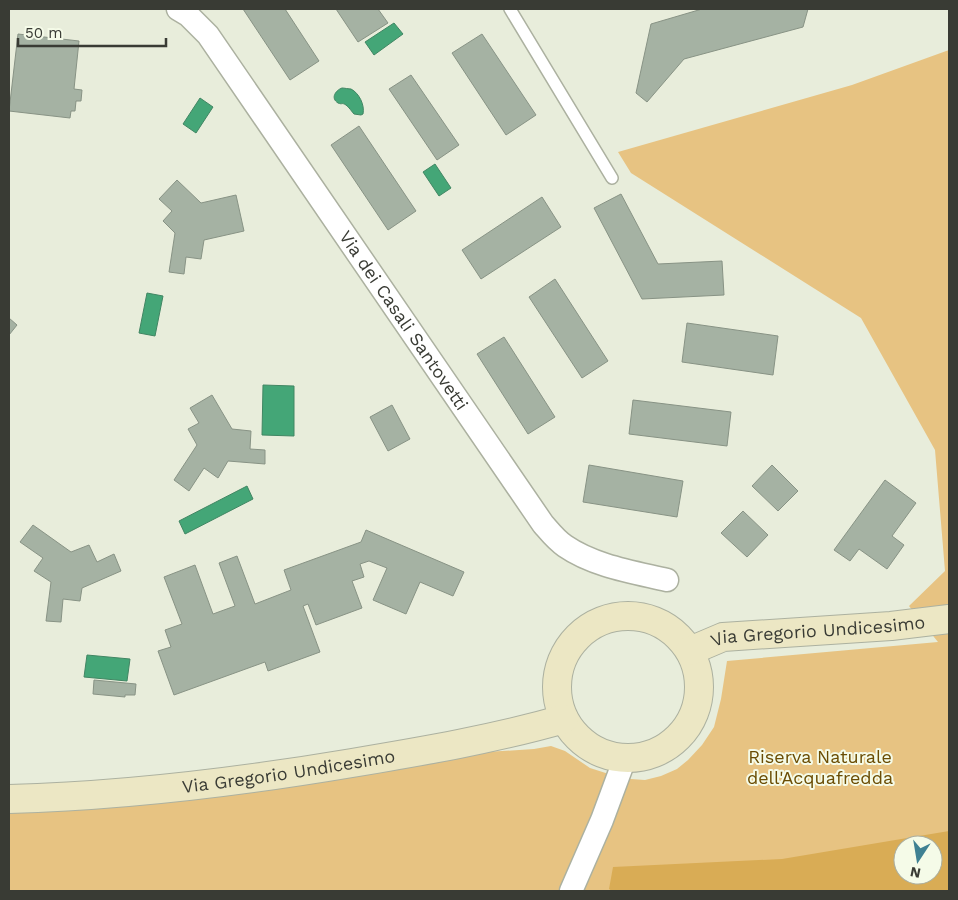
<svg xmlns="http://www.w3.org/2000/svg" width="958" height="900" font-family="'Work Sans',sans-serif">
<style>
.green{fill:#e7c382;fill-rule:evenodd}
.forest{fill:#d9ac55;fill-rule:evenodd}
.water{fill:#44a677;stroke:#418663}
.building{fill:#a5b2a3;stroke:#889385}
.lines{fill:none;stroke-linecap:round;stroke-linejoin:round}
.lane-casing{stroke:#acb1a0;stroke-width:14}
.street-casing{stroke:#acb1a0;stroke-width:25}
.secondary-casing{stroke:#acb1a0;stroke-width:30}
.lane{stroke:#fff;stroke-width:11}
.street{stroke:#fff;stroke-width:22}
.secondary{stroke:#ece7c4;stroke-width:28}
.labels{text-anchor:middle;stroke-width:4;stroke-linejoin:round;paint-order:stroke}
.street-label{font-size:18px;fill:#393b34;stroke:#f5fbe8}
.park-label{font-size:18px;fill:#6a4c03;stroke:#f5fbe8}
</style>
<rect width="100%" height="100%" fill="#e8eddb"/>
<path class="green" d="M 949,50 L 949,891 L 9,891 L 9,810 L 486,752 L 534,749 L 551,746 L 565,751 L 590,768 L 615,776 L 631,779 L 645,780 L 661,776 L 677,769 L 688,760 L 702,745 L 714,727 L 721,699 L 727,661 L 938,642 L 909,606 L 945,571 L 935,450 L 861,318 L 631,173 L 618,152 L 852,85 ZM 903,845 L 933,845 L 933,875 L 903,875 Z"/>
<path class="forest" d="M 949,831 L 949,891 L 612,891 L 609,889 L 613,867 L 782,859 ZM 903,845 L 933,845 L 933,875 L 903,875 Z"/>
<path class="water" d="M 394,23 L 403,34 L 374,55 L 365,42 Z
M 342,88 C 344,88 349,89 351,89 C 359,93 365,105 363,114 L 361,115 L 354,114 C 352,112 349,107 346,105 C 341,102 343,105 338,103 C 330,98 336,90 342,88 Z
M 200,98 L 213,107 L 196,133 L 183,124 Z
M 435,164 L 451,188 L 439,196 L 423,172 Z
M 147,293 L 163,296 L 155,336 L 139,333 Z
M 263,385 L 294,386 L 294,436 L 262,435 Z
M 247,486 L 253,499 L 185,534 L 179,521 Z
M 87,655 L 130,659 L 127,681 L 84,677 Z"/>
<path class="building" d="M 243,9 L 285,9 L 319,61 L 290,80 Z
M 336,9 L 378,9 L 388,23 L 358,42 Z
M 702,9 L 808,9 L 803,27 L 684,59 L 647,102 L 636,93 L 651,24 Z
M 18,34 L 79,41 L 74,89 L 82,90 L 81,101 L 76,101 L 75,111 L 71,111 L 70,118 L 9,111 Z
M 482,34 L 536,115 L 506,135 L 452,53 Z
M 411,75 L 459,145 L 437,160 L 389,89 Z
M 359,126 L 416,211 L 388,230 L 331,145 Z
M 177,180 L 201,203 L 236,195 L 244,231 L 204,240 L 201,259 L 186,257 L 184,274 L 169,272 L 175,233 L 163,221 L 172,211 L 159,199 Z
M 621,194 L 658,264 L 722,261 L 724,295 L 642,299 L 594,208 Z
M 542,197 L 561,227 L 481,279 L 462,250 Z
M 555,279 L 608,361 L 582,378 L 529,297 Z
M 9,318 L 17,325 L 9,335 Z
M 687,323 L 778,336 L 773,375 L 682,362 Z
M 504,337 L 555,417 L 528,434 L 477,354 Z
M 212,395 L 232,429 L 251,431 L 250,449 L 265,450 L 265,464 L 228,461 L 218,478 L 204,468 L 189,491 L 174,480 L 197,445 L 188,429 L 199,423 L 190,408 Z
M 633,400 L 731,412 L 727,446 L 629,434 Z
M 392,405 L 410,439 L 388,451 L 370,417 Z
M 589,465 L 683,481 L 677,517 L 583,502 Z
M 772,465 L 798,491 L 778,511 L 752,486 Z
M 885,480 L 916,503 L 892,536 L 904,545 L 887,569 L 859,549 L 850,561 L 834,550 Z
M 743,511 L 768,535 L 747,557 L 721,533 Z
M 33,525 L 71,552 L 89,545 L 97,562 L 114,554 L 121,571 L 82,588 L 80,601 L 63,599 L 61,622 L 46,621 L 51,582 L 34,571 L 43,558 L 20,542 Z
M 366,530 L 464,572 L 453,596 L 420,582 L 406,614 L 373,600 L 387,568 L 369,561 L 360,564 L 364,577 L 352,581 L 362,608 L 316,625 L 308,604 L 303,606 L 320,652 L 268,671 L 265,662 L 174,695 L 158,651 L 171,647 L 165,630 L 182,624 L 164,577 L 195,565 L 213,614 L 235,606 L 219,563 L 237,556 L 255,604 L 291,590 L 284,570 L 361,542 Z
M 94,680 L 136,684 L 135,695 L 125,695 L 125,697 L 93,694 Z"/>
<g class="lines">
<defs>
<path id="lane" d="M 510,9 L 612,178"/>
<g id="street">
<path id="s1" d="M 178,9 L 188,15 L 208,35 L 543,524 C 550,532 556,540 565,546 C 594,566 633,572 667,580"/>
<path d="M 571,891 L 602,820 L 625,758"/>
</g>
<g id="secondary">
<circle cx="628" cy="687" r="71"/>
<path id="s2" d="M 690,651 L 723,637 L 891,626 L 949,619"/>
<path id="s3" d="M 9,799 C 124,796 239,782 352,763 C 424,751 494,739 564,719"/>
</g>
</defs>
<use href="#lane" class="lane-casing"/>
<use href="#street" class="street-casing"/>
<use href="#secondary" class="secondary-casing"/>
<use href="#lane" class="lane"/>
<use href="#street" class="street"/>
<use href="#secondary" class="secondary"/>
</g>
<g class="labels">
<g class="street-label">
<text dy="6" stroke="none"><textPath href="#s1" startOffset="386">Via dei Casali Santovetti</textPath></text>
<text dy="6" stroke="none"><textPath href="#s2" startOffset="131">Via Gregorio Undicesimo</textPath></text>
<text dy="6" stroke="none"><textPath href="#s3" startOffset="281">Via Gregorio Undicesimo</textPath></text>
</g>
<g class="park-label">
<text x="820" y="763">Riserva Naturale<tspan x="820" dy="21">dell'Acquafredda</tspan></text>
</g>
</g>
<rect width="958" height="900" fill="none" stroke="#393b34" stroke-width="20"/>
<g transform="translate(918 860) rotate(192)"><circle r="24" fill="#f5fbe8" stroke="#aaaea0"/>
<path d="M0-4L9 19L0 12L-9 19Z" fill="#3f8192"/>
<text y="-8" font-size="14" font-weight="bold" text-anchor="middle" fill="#393b34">N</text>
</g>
<path d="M18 38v8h148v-8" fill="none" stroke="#393b34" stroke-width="2.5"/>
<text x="25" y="38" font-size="15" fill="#393b34" stroke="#f5fbe8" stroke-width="4" paint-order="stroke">50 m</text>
</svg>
